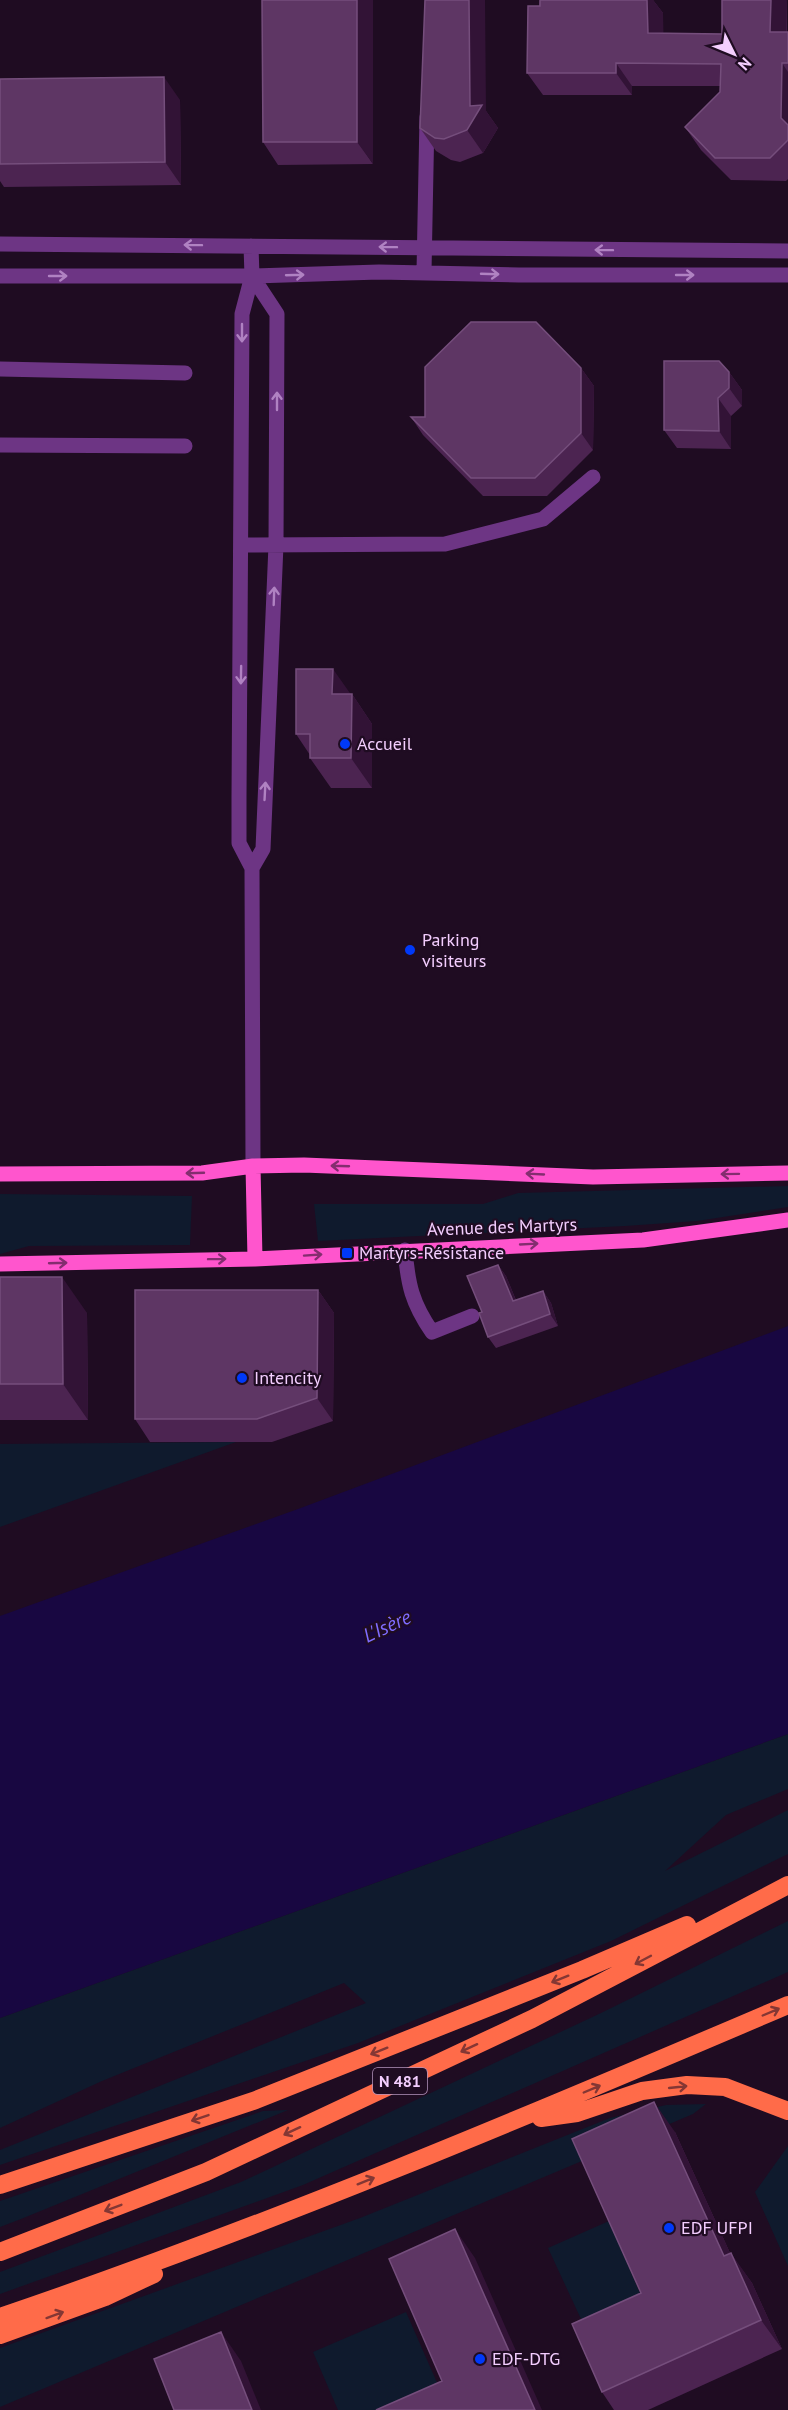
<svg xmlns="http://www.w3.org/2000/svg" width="788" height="2410" font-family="'PT Sans',sans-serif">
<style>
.green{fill:#0f1a2d}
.water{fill:#180741}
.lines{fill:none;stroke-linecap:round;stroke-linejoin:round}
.minor{stroke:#6d3584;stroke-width:15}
.major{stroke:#ff55cd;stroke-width:15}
.highway{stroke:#ff6b49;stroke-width:18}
.wall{fill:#4c2451}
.shaded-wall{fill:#321336}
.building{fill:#5e3664;stroke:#754e7c;stroke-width:1.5}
.oneway{stroke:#b082c2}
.oneway2{stroke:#842d6f}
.oneway3{stroke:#843734}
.poi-dot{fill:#0039f9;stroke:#1f0c22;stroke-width:2}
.labels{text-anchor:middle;stroke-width:4.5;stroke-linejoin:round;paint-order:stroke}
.shield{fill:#1f0c22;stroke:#b494bd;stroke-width:1.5}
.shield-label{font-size:16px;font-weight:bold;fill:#f4ceff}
.poi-label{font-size:18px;fill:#f4ceff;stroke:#1f0c22;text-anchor:start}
.street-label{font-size:18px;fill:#f4ceff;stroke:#1f0c22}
.water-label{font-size:20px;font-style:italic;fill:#7f6cff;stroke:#1f0c22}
</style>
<rect width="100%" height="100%" fill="#1f0c22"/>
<path class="green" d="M 788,1186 L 788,1207 L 697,1221 L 625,1226 L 318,1241 L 314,1204 L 483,1204 L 518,1193 Z
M 0,1194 L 192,1196 L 190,1245 L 29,1246 L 0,1254 Z
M 236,1442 L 0,1527 L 0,1444 Z
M 788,1734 L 788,1789 L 726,1815 L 665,1871 L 788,1810 L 788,1854 L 611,1941 L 358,2043 L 0,2165 L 0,2150 L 366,2003 L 344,1983 L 102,2081 L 0,2128 L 0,2018 Z
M 788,1921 L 788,1972 L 303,2185 L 0,2294 L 0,2272 L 241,2182 L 601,2013 Z
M 706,2104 L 693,2114 L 0,2407 L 0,2348 L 360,2218 L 610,2118 L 666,2105 Z
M 288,2110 L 21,2219 L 0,2227 L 0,2201 L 263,2111 Z
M 788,2146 L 788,2266 L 755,2192 Z
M 609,2221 L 651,2319 L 594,2347 L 548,2248 Z
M 406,2312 L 446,2403 L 431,2410 L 338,2410 L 313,2352 Z"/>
<path class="water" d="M 788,1326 L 788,1734 L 0,2018 L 0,1616 L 298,1509 Z"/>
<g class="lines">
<path class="minor" d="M 0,244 L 788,251
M 251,246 L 252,276 L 242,314 L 239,797 L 239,843 L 252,868 L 253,1166
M 424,272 L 427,117
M 0,276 L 252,276 L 379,272 L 519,275 L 788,275
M 0,369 L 185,373
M 0,445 L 185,446
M 243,545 L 445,544 L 543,519 L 593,477
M 252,868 L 263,849 L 276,545 L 277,314 L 252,276
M 405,1250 C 408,1285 412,1303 432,1332 L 472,1316"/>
<path class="major" d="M 253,1166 L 255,1259
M 0,1174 L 202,1173 L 253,1166 L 304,1165 L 593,1177 L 788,1173
M 0,1264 L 255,1259 L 643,1240 L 788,1220"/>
<path class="highway" d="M 541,2118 L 577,2113 L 642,2091 L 687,2085 L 725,2087 L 788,2111
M 0,2185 L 256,2100 L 582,1970 L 687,1925
M 0,2252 L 206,2172 L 532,2019 L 788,1885
M 0,2317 C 268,2226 528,2116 788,2005
M 0,2335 L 105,2297 L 154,2274"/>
</g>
<path class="wall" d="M 262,0 L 373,164 L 278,165 L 263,142 Z
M 540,0 L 653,0 L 663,13 L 663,33 L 722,34 L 787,0 L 787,32 L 788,32 L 788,179 L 786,181 L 731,180 L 701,150 L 685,127 L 720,92 L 720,86 L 632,86 L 632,95 L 543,95 L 527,73 Z
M 0,79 L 180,100 L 181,185 L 4,187 L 0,181 Z
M 486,111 L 498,128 L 483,153 L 460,162 L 451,160 L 436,151 L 420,128 Z
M 581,368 L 594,386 L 593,450 L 547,496 L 483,496 L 423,435 L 411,417 L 425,417 Z
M 729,372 L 742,390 L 742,406 L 731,416 L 731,449 L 677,448 L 664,430 Z
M 350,694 L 352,694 L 372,724 L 372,788 L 331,788 L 310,758 L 310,755 L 296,734 Z
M 498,1265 L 506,1276 L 516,1300 L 543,1291 L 551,1303 L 558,1326 L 496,1348 L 488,1337 L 482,1312 Z
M 0,1277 L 87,1313 L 88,1420 L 0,1420 Z
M 318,1290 L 334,1313 L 333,1421 L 272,1442 L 150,1442 L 135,1419 Z
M 675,2132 L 730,2253 L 752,2283 L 782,2349 L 648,2410 L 614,2410 L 602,2392 L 641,2293 Z"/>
<path class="shaded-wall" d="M 357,0 L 373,0 L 373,164 L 357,142 Z
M 469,0 L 485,0 L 486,111 L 498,128 L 483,153 L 467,130 L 470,106 Z
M 647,0 L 653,0 L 663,13 L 664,56 L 648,33 Z
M 771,0 L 787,0 L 786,55 L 770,32 Z
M 616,63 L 632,86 L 632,95 L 616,73 Z
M 782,63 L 788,72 L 788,129 L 781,118 Z
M 164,77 L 180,100 L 181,185 L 165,162 Z
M 581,368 L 594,386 L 593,450 L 581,433 Z
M 729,372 L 742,390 L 742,406 L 729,388 Z
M 718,398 L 731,416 L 731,449 L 719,431 Z
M 333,669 L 352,696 L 352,694 L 372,724 L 372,788 L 351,758 L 332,694 Z
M 498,1265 L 506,1276 L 521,1313 L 513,1301 Z
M 62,1277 L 87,1313 L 88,1420 L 63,1384 Z
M 318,1290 L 334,1313 L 333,1421 L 317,1398 Z
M 543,1291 L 551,1303 L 558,1326 L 550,1314 Z
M 654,2102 L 675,2132 L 745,2286 L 724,2256 Z
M 455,2229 L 475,2258 L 542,2410 L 535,2410 Z
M 731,2253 L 752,2283 L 782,2349 L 761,2320 Z
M 221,2332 L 241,2361 L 261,2410 L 252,2410 Z"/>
<path class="building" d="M 262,0 L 357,0 L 357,142 L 263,142 Z
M 425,0 L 469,0 L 470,106 L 482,105 L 467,130 L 444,139 L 435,138 L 420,128 Z
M 540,0 L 647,0 L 648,33 L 722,34 L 722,0 L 771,0 L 770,32 L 788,32 L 788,63 L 782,63 L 781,118 L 788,125 L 788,140 L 770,158 L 715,158 L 685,127 L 720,92 L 721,64 L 616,63 L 616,73 L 527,73 L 528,6 L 540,6 Z
M 164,77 L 165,162 L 0,164 L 0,79 Z
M 471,322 L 536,322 L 581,368 L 581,433 L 535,478 L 471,478 L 411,417 L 425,417 L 425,367 Z
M 664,361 L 719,361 L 729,372 L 729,388 L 718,398 L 719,431 L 664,430 Z
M 296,669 L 333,669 L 332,694 L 352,694 L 351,758 L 310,758 L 310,734 L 296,734 Z
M 498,1265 L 513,1301 L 543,1291 L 550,1314 L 488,1337 L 479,1313 L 482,1312 L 467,1276 Z
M 0,1277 L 62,1277 L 63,1384 L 0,1384 Z
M 135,1290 L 318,1290 L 317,1398 L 257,1419 L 135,1419 Z
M 654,2102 L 724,2256 L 731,2253 L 761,2320 L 602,2392 L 572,2324 L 641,2293 L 572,2139 Z
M 455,2229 L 535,2410 L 376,2410 L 442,2381 L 389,2259 Z
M 221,2332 L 252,2410 L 174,2410 L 154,2359 Z"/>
<defs><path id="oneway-shaft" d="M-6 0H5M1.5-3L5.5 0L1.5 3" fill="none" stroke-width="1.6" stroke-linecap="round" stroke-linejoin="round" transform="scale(1.5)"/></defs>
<g class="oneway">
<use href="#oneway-shaft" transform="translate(193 245) rotate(-179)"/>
<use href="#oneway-shaft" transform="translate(388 247) rotate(-179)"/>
<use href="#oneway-shaft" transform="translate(604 250) rotate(-179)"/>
<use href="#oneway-shaft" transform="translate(490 274) rotate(2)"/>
<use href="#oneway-shaft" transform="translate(295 275) rotate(-2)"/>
<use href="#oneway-shaft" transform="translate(685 275)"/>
<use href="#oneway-shaft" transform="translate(58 276)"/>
<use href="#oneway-shaft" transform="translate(242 333) rotate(90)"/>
<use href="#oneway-shaft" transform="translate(277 401) rotate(-90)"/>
<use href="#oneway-shaft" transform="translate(274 596) rotate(-88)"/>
<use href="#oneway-shaft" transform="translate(241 675) rotate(91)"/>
<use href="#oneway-shaft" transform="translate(265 791) rotate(-87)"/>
</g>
<g class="oneway2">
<use href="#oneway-shaft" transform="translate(340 1166) rotate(-178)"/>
<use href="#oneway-shaft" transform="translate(195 1173) rotate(178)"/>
<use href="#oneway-shaft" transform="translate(535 1174) rotate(-177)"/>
<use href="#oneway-shaft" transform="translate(730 1174) rotate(179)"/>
<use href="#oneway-shaft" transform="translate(529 1244) rotate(-3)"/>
<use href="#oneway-shaft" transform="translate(313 1255) rotate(-4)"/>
<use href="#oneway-shaft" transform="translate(217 1259) rotate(-1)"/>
<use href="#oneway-shaft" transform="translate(58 1263) rotate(-2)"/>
</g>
<g class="oneway3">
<use href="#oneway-shaft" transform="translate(643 1960) rotate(152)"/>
<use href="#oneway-shaft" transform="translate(560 1979) rotate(158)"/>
<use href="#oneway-shaft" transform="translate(771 2012) rotate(-23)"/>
<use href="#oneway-shaft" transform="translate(469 2048) rotate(155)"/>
<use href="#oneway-shaft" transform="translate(379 2051) rotate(158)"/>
<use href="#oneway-shaft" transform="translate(678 2087) rotate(-6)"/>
<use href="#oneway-shaft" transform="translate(592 2089) rotate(-23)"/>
<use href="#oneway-shaft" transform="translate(200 2118) rotate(161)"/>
<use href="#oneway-shaft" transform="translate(292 2131) rotate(155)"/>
<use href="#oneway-shaft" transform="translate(366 2181) rotate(-22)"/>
<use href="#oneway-shaft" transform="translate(113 2208) rotate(159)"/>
<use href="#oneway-shaft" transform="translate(55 2315) rotate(-20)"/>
</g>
<g class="poi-dot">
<circle cx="345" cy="744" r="6"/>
<circle cx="410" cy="950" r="6"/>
<rect x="341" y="1247" width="12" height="12" rx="3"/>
<circle cx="242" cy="1378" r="6"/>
<circle cx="669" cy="2228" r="6"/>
<circle cx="480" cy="2359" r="6"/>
</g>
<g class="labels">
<rect class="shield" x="373" y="2068" width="54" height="26" rx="4.5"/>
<g class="shield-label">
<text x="400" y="2087">N 481</text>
</g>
<g class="poi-label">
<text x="357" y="750">Accueil</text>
<text x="422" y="946">Parking<tspan x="422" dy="21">visiteurs</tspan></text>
<text x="359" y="1259">Martyrs-Résistance</text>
<text x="254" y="1384">Intencity</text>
<text x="681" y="2234">EDF UFPI</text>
<text x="492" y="2365">EDF-DTG</text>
</g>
<g class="street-label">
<text transform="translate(502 1227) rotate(-2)" y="6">Avenue des Martyrs</text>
</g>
<g class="water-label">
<text transform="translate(387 1626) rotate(-25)" y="7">L'Isère</text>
</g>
</g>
<g transform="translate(734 54) rotate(133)" stroke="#1f0c22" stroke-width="4.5" paint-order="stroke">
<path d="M0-4.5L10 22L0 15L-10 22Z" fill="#f4ceff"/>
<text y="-9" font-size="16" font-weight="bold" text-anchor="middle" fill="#f4ceff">N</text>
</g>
</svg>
